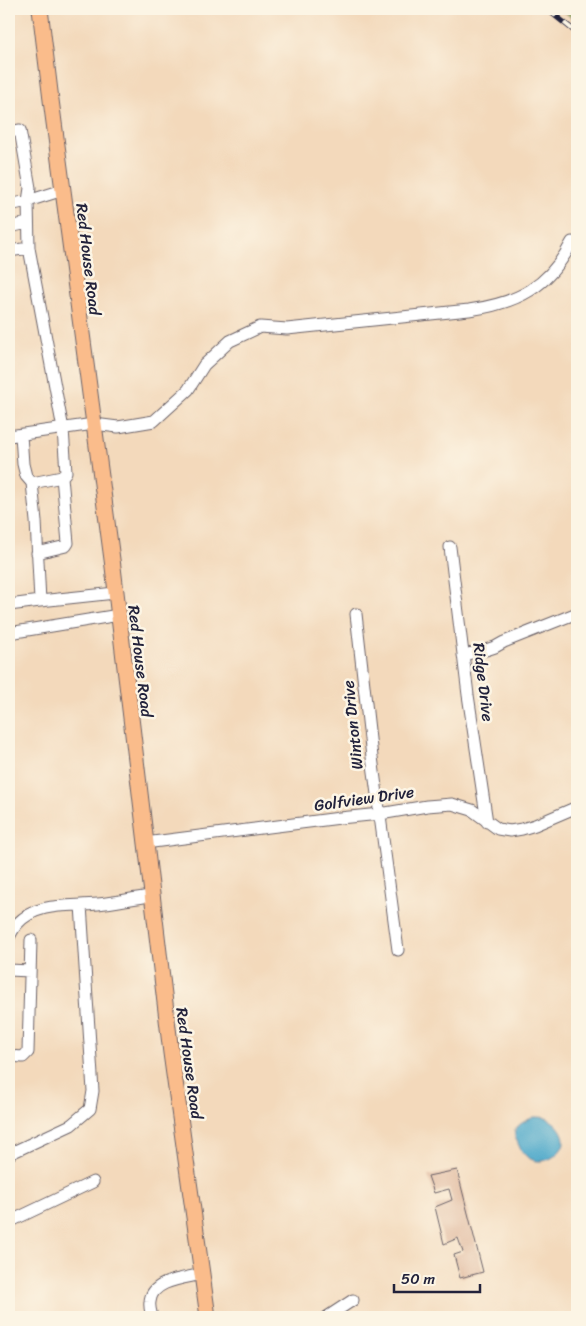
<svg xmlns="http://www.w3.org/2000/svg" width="586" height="1326" font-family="Sriracha,sans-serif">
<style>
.forest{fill:#96ae60;stroke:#5c684e}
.water{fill:#4da9cb;stroke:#386683}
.building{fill:#d9a98b}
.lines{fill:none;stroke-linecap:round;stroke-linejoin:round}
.minor-casing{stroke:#6b6268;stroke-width:13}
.major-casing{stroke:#6b6268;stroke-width:17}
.minor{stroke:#fff;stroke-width:11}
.major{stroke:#fabc8b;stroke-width:15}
.rail-casing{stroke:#22223b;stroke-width:5.5}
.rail{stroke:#fcf5e5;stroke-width:4;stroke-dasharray:11;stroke-linecap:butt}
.labels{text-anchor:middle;stroke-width:5;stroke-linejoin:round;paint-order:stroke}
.street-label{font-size:16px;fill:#22223b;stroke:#fcf5e5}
</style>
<rect width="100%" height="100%" fill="#fcf5e5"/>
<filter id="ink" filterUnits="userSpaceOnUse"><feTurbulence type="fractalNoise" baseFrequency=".02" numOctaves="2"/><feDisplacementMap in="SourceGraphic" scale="10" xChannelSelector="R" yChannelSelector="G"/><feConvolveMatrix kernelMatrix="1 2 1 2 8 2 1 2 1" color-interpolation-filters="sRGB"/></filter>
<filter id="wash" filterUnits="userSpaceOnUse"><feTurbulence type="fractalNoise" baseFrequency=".0096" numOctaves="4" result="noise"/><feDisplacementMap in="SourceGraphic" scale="20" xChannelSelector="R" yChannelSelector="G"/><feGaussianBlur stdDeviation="1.12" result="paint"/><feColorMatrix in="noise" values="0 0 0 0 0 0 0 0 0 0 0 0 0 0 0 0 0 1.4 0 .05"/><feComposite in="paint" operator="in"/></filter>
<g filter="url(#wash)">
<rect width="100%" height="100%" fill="#f3d9bb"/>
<path class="forest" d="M 561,9 L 577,9 L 577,22 Z"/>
<path class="water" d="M 534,1117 C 538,1117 542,1117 546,1118 C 557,1122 569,1137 562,1148 C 554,1161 536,1166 525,1155 C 521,1151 519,1146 517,1141 C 515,1138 514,1135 515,1130 C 519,1123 528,1120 534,1117 Z"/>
<g id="blocks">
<path class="building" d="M 457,1170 L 483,1272 L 460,1278 L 454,1255 L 463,1252 L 458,1238 L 444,1244 L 435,1207 L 452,1200 L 449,1189 L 434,1193 L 428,1176 Z"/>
</g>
</g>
<g filter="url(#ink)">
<use href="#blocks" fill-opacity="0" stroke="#6b6268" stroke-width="1"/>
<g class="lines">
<defs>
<path id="minor" d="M 9,132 L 20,130 L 30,188 L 28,201 L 29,248 L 63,429 L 66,472 L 62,477 L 68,543 L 66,546 L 37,553
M 9,205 L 28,201 L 63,190
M 9,227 L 28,223
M 9,251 L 29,248
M 21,435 L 23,464 L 26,476 L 32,483 L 36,521 L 40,601
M 9,436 L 94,424 L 118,427 L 154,421 L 188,390 L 204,365 L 230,341 L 260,327 L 287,329 L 469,310 C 518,303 549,287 572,242
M 32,483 L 62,477
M 450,547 L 468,695 L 487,822
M 9,605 L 40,601 L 115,593
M 356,614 L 372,757 L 398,950
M 9,633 L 119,615
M 463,655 L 486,650 L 495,647 L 504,642 L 577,613
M 145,843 L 340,818 L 380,814 L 427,806 L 452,804 L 472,810 L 498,829 L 510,831 L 522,829 L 535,825 L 577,807
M 9,937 C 11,933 14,928 17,924 C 38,901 70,907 98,904 C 116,902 134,898 151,896
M 9,970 L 30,971
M 9,1056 L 23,1057 L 28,1052 L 31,940
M 9,1154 L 71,1125 L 90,1109 L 93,1091 L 81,905
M 9,1222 L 93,1182
M 152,1317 C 151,1312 149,1307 150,1302 C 151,1280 186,1278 202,1274
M 327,1317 L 353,1300"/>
<path id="major" d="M 40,9 L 51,100 L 113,567 L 171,1053 L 208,1317"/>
</defs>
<use href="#minor" class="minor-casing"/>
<use href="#major" class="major-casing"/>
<use href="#minor" class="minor"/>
<use href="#major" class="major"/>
<defs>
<path id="rail" d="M 547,9 L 577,33"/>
</defs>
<use href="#rail" class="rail-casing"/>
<use href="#rail" class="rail"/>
</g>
</g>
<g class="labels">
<g class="street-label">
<text transform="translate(89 259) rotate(83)" y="6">Red House Road</text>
<text transform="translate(141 661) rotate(83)" y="6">Red House Road</text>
<text transform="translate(484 682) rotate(83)" y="6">Ridge Drive</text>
<text transform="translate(352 725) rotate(-96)" y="6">Winton Drive</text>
<text transform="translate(364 798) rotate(-8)" y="6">Golfview Drive</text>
<text transform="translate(190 1063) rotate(82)" y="6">Red House Road</text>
</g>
</g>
<rect width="586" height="1326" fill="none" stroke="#fcf5e5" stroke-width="30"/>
<path d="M394 1284v8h86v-8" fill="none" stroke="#22223b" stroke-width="2.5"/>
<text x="401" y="1284" font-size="15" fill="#22223b" stroke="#fcf5e5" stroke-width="4" paint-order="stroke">50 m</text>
</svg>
